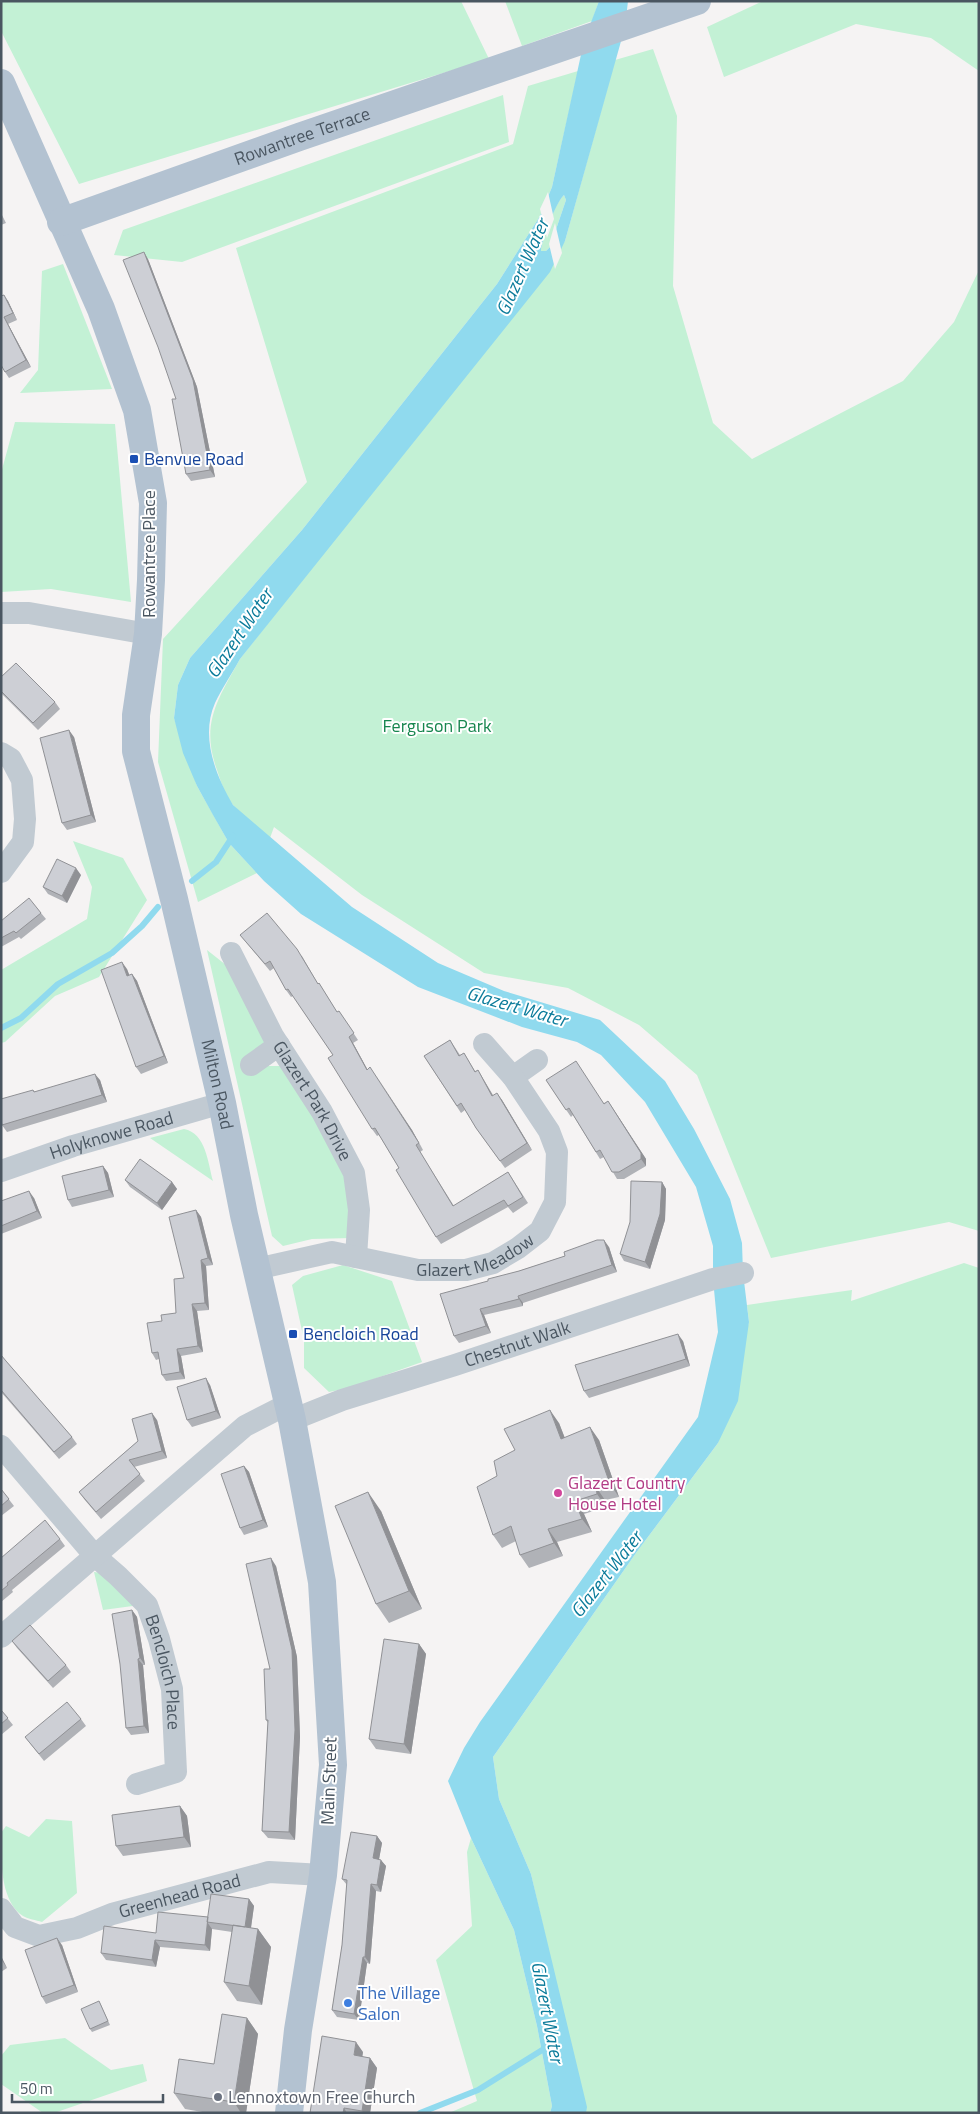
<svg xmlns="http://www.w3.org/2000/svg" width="980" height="2114" font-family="'Titillium Web',sans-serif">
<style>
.green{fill:#c3f1d5}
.water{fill:#90daee;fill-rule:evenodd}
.pier{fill:#f5f3f3}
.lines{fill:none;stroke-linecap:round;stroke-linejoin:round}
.stream{stroke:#90daee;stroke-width:6}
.minor{stroke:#c1cad2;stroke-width:22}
.major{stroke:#b3c2d1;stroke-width:28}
.wall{fill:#b0b2b7}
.shaded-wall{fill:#909195}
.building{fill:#cdcfd5;stroke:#909195}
.transit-dot{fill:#1a4fb4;stroke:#fff;stroke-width:2}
.hotel-dot{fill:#d1479c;stroke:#fff;stroke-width:2}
.shop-dot{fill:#3f7fe0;stroke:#fff;stroke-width:2}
.worship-dot{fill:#6b7280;stroke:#fff;stroke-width:2}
.labels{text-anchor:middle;stroke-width:4;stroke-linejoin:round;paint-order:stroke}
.street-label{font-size:18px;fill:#4a5661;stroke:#fff}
.transit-label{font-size:18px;fill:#164399;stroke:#fff;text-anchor:start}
.park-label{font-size:18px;fill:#17864f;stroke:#fff}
.hotel-label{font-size:18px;fill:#b23c85;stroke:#fff;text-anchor:start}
.shop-label{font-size:18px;fill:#366cbe;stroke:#fff;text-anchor:start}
.worship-label{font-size:18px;fill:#5b616d;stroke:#fff;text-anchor:start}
.water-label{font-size:19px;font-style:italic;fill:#0c7c9b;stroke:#fff}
</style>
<rect width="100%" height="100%" fill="#f5f3f3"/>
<path class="green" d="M 1,1 L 461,1 L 489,59 L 79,184 L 1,31 Z
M 505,1 L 599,1 L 592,21 L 522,46 Z
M 763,1 L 972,1 L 979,4 L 979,71 L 931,38 L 856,24 L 724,77 L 707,27 Z
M 653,49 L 677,116 L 673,286 L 713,423 L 752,459 L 903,381 L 954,322 L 979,270 L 979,1231 L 949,1222 L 771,1258 L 697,1075 L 639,1025 L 568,988 L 484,973 L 362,895 L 274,827 L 270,838 C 258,827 243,817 233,805 C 225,795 221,782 217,770 C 200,724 218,699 240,659 L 565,241 L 615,60 Z
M 578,71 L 552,187 L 540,216 L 497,284 L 302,530 L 190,658 L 178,685 L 174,718 L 197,786 L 229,843 L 257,873 L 198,902 L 158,762 L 163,639 L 307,482 L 236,248 L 513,144 L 528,86 Z
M 503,95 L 509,142 L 182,262 L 114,255 L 123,230 Z
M 564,195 L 566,200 L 550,247 L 546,251 L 541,251 C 541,241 555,203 564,195 Z
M 63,264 L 112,389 L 20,393 L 38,370 L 42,271 Z
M 15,422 L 115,424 L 131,602 L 51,589 L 1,592 L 1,473 Z
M 73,841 L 123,858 L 147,900 L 99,977 L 55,996 L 5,1042 L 1,1043 L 1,970 L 87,919 L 92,887 Z
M 207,950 L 226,965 L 265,1033 L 269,1066 L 280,1066 L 318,1123 L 344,1175 L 351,1208 L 351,1238 L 312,1239 L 283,1246 L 272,1236 Z
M 184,1129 C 206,1133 208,1163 213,1181 L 150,1138 Z
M 964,1263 L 979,1268 L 979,2113 L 586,2113 L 531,1874 L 499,1799 L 493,1757 L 636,1553 L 718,1443 L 749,1322 L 747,1305 L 852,1290 L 851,1301 Z
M 343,1265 L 392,1281 L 422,1362 L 349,1388 L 329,1392 L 304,1368 L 304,1340 L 292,1285 L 303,1276 Z
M 94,1572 L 109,1574 L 140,1605 L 103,1610 Z
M 46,1819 L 72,1821 L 77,1893 L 42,1922 C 36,1920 28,1919 23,1916 C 0,1901 1,1860 1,1833 L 6,1826 L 29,1837 Z
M 471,1838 L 514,1930 L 537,2026 L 552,2106 L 550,2113 L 449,2113 L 477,2101 L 436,1960 L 472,1926 L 467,1852 Z
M 65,2038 L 111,2070 L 143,2064 L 147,2081 L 54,2113 L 43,2113 L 1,2084 L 1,2056 L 10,2045 Z"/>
<path class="water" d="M 599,1 L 628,1 L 625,27 L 565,241 L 550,272 L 240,659 C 232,674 222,688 215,703 C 200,737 216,776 233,805 L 352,907 L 438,963 L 504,991 L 600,1020 L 665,1081 L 694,1129 L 730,1199 L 742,1243 L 743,1273 L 749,1322 L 738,1401 L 718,1443 L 636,1553 L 493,1757 L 499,1799 L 531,1874 L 587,2107 L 586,2113 L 550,2113 L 552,2106 L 537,2026 L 514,1930 L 471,1838 L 448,1781 L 464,1748 L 480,1722 L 698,1417 L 718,1332 L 713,1279 L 713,1246 L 696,1187 L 645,1102 L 601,1055 L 577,1042 L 522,1027 L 418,987 L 301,914 L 264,881 L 229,843 L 213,815 L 197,786 L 183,753 L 174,718 L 178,685 L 190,658 L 302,530 L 497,284 L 540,216 L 552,187 L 584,41 ZM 564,195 L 566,200 L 550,247 L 546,251 L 541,251 C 541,242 556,202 564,195 Z"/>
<path class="pier" d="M 548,192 L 554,219 L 547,238 L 540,209 Z
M 555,223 L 562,253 L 555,269 L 549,244 Z"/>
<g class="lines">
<path class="stream" d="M 192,881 L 216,862 L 233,836
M 1,1028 L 21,1018 L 58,984 L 112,953 L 142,926 L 158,907
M 420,2113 L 478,2090 L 547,2047"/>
<g class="minor">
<path d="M 1,613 L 29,613 L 148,634"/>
<path d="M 1,753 L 11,759 L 22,780 L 25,819 L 23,842 L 1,872"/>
<path id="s1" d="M 231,953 L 273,1036 L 322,1112 L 354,1173 L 359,1210 L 356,1257"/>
<path d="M 251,1065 L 279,1045"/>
<path d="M 513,1077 L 537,1060"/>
<path id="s2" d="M 1,1171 L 73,1146 L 222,1103"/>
<path id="s3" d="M 256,1269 L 332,1252 L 418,1270 L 466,1270 L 493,1263 L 518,1248 L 540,1231 L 555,1202 L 557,1152 L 549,1131 L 513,1077 L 484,1044"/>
<path id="s4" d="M 292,1420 L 342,1400 L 455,1365 L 713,1279 L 743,1273"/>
<path id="s5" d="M 1,1446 L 95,1556 L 118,1576 L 147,1605 L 159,1639 L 172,1689 L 176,1772 L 137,1784"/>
<path d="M 1,1637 L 245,1426 L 288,1404"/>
<path id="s6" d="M 1,1909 L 15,1927 L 39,1936 L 77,1928 L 112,1914 L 269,1872 L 323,1875"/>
</g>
<g class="major">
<path id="s7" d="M 1,83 L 101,309 L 137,410 L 153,503 L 151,580 L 148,634 L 136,715 L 136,751 L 174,899 L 222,1103 L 244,1215 L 292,1420 L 322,1582 L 333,1765 L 323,1875 L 298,2030 L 289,2113"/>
<path id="s8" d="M 61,222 L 299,137 L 697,1"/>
</g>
</g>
<path class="wall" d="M 1,213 L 6,223 L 1,225 Z
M 148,259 L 197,387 L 215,477 L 191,481 L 186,474 L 176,399 Z
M 1,296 L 8,301 L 17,320 L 8,324 L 31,367 L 9,378 L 5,372 Z
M 1,677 L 55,702 L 60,709 L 38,730 L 1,693 Z
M 74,737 L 96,822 L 67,830 L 62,823 Z
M 81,875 L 67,903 L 48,894 L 43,887 Z
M 41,913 L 46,919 L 21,939 L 19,937 L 1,947 L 1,921 Z
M 240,935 L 302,956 L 318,984 L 319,983 L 337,1012 L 339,1011 L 358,1040 L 353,1043 L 367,1069 L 412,1130 L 423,1150 L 420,1152 L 454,1206 L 508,1172 L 528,1203 L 513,1213 L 508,1207 L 441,1244 L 436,1237 L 399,1168 L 379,1135 L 377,1136 L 372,1129 L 333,1055 L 293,996 L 291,997 L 286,990 L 274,968 L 270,971 Z
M 127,969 L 129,975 L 132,974 L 137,981 L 168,1063 L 141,1074 L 136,1067 Z
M 450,1040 L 460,1055 L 464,1053 L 475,1071 L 478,1070 L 493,1095 L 502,1100 L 532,1150 L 505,1168 L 476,1128 L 465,1110 L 461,1113 L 424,1056 Z
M 100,1080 L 107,1102 L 7,1132 L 2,1125 L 33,1090 L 35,1092 Z
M 546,1080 L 604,1103 L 608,1101 L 646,1159 L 646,1166 L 624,1179 L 617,1179 L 604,1157 L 600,1159 L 573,1115 L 571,1117 Z
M 103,1166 L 108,1173 L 114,1197 L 72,1207 L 68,1200 Z
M 125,1180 L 172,1182 L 177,1189 L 162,1210 L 130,1187 Z
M 662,1182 L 666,1189 L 665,1220 L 650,1269 L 624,1261 L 620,1254 Z
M 34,1198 L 42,1218 L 1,1234 L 1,1201 Z
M 196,1210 L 201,1217 L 213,1265 L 206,1266 L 209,1310 L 197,1311 L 203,1352 L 181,1356 L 185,1379 L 166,1381 L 162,1375 L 159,1359 L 156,1360 L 152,1353 L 162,1321 L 176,1313 L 184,1278 Z
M 609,1247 L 617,1272 L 523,1303 L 523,1306 L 484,1315 L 491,1333 L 459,1343 L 454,1336 L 488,1281 L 565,1256 Z
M 683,1341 L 690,1366 L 589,1398 L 584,1391 Z
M 1,1355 L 6,1361 L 72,1437 L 77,1444 L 59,1459 L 1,1392 Z
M 210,1385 L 221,1418 L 192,1427 L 187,1420 Z
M 157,1420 L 167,1458 L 134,1467 L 145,1481 L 101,1519 L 84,1499 L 79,1492 L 138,1441 Z
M 559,1423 L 565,1438 L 599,1440 L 619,1497 L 605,1500 L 606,1507 L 584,1514 L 592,1532 L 557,1542 L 563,1556 L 529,1568 L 520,1555 L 516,1541 L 502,1548 L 493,1535 L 497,1476 L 515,1450 Z
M 244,1466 L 249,1472 L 268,1527 L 244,1535 L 240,1528 Z
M 1,1489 L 14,1506 L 1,1516 Z
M 381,1511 L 422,1609 L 389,1623 L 376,1604 Z
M 60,1539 L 65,1546 L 12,1590 L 13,1592 L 1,1602 L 1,1558 Z
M 276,1566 L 297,1657 L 300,1737 L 295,1840 L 268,1838 L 262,1831 L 268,1723 L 266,1720 L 270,1669 Z
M 132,1610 L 137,1617 L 145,1665 L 143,1665 L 149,1733 L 131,1735 L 126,1728 Z
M 12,1641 L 66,1665 L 71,1672 L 53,1688 L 17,1648 Z
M 419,1644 L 426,1654 L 411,1754 L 376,1749 L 369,1739 Z
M 1,1710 L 13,1725 L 1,1735 Z
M 81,1719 L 86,1726 L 44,1761 L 25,1737 Z
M 180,1806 L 187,1816 L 191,1847 L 123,1856 L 116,1846 Z
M 377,1836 L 382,1843 L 379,1859 L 386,1866 L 381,1892 L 376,1891 L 370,1964 L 367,1963 L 359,2020 L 337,2017 L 332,2010 L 342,1945 L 347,1885 L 342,1879 Z
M 249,1899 L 254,1906 L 251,1928 L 258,1929 L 271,1947 L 262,2005 L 237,2001 L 224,1982 L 232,1932 L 212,1929 L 210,1951 L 160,1947 L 156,1967 L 106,1960 L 101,1953 L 156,1933 L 208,1917 Z
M 62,1945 L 78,1992 L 46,2004 L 42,1997 Z
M 1,1956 L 7,1968 L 1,1972 Z
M 99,2001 L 101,2005 L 110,2025 L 92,2032 L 90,2029 Z
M 247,2018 L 258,2034 L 246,2113 L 208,2113 L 185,2109 L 174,2093 L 214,2064 Z
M 363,2052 L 362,2057 L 370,2058 L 377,2068 L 370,2113 L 310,2113 Z"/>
<path class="shaded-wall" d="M 144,252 L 148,259 L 197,387 L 215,477 L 210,470 Z
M 4,295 L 8,301 L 17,320 L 13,313 Z
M 4,317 L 8,324 L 31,367 L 26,360 Z
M 69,730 L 74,737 L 96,822 L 91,815 Z
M 76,868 L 81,875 L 67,903 L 62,896 Z
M 122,962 L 127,969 L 132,982 L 127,976 Z
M 132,974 L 137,981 L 168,1063 L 164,1056 Z
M 349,1037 L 353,1043 L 371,1076 L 367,1070 Z
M 478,1070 L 482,1077 L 497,1103 L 492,1096 Z
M 95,1074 L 100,1080 L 107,1102 L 102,1095 Z
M 375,1074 L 412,1130 L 423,1150 L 419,1143 Z
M 497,1093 L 502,1100 L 532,1150 L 527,1143 Z
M 608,1101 L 646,1159 L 646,1166 L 641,1159 Z
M 103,1166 L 108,1173 L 114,1197 L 109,1190 Z
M 172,1182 L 177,1189 L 162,1210 L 157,1203 Z
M 662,1182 L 666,1189 L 665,1220 L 650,1269 L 645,1262 Z
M 29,1191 L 34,1198 L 42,1218 L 37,1211 Z
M 196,1210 L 201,1217 L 213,1265 L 208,1258 Z
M 604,1240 L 609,1247 L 617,1272 L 612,1265 Z
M 201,1260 L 206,1266 L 209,1310 L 205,1303 Z
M 518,1296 L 523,1303 L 523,1306 L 519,1299 Z
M 192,1304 L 197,1311 L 203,1352 L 198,1346 Z
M 480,1309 L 484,1315 L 491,1333 L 486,1326 Z
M 678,1334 L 683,1341 L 690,1366 L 686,1359 Z
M 177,1349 L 181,1356 L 185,1379 L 180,1372 Z
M 206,1378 L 210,1385 L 221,1418 L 216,1411 Z
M 550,1410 L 559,1423 L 570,1452 L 561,1439 Z
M 152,1413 L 157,1420 L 167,1458 L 162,1451 Z
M 590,1427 L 599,1440 L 619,1497 L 610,1484 Z
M 244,1466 L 249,1472 L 268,1527 L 263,1520 Z
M 596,1487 L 605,1500 L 606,1507 L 597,1494 Z
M 368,1492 L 381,1511 L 422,1609 L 409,1591 Z
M 575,1501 L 584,1514 L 592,1532 L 582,1519 Z
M 548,1529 L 557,1542 L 563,1556 L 554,1543 Z
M 271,1558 L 276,1566 L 297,1657 L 300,1737 L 295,1840 L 289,1832 Z
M 132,1610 L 137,1617 L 145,1665 L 140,1658 Z
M 419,1644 L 426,1654 L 411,1754 L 404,1744 Z
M 138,1659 L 143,1665 L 149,1733 L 144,1726 Z
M 180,1806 L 187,1816 L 191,1847 L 184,1837 Z
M 377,1836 L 382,1843 L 378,1865 L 373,1858 Z
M 381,1860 L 386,1866 L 381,1892 L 377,1885 Z
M 371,1884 L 376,1891 L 370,1964 L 365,1957 Z
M 249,1899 L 254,1906 L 250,1934 L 245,1928 Z
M 207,1922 L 212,1929 L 210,1951 L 205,1945 Z
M 258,1929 L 271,1947 L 262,2005 L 249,1986 Z
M 57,1938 L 62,1945 L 78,1992 L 74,1985 Z
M 155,1940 L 160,1947 L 156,1967 L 152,1960 Z
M 1,1956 L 7,1968 L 1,1959 Z
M 363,1957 L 367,1963 L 359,2020 L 354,2014 Z
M 247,2018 L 258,2034 L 246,2113 L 241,2113 L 234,2102 Z
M 356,2042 L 363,2052 L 361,2065 L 354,2055 Z
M 370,2058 L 377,2068 L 370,2113 L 363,2113 L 362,2111 Z
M 344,2108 L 347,2113 L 343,2113 Z"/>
<path class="building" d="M 144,252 L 193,380 L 210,470 L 186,474 L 172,399 L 176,399 L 158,347 L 123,260 Z
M 4,295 L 13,313 L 4,317 L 26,360 L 5,372 L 1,365 L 1,296 Z
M 16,663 L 55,702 L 33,723 L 1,691 L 1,677 Z
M 69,730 L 91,815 L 62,823 L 40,738 Z
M 57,859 L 76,868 L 62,896 L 43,887 Z
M 29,898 L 41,913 L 16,933 L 14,931 L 1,938 L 1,921 Z
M 267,913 L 297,949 L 318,984 L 319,983 L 337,1012 L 339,1011 L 354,1033 L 349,1037 L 367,1070 L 370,1067 L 407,1124 L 419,1143 L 416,1145 L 453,1206 L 508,1172 L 523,1197 L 508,1206 L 504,1200 L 436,1237 L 396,1170 L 399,1168 L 375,1128 L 372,1129 L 328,1058 L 333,1055 L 288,989 L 286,990 L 270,961 L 265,964 L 240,935 Z
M 122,962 L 127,976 L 132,974 L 164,1056 L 136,1067 L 101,970 Z
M 450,1040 L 459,1056 L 464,1053 L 475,1072 L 478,1070 L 492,1096 L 497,1093 L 527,1143 L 500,1161 L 476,1128 L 461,1103 L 457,1106 L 424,1056 Z
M 576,1061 L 604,1104 L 608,1101 L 641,1153 L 641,1159 L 619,1172 L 612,1172 L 600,1150 L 596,1152 L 569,1108 L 566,1110 L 546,1080 Z
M 95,1074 L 102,1095 L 2,1125 L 1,1121 L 1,1099 L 33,1090 L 34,1092 Z
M 140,1159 L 172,1182 L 157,1203 L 125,1180 Z
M 103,1166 L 109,1190 L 68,1200 L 62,1176 Z
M 631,1181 L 662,1182 L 660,1214 L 645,1262 L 620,1254 L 630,1222 Z
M 29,1191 L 37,1211 L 1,1226 L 1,1201 Z
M 196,1210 L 208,1258 L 201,1260 L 205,1303 L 192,1304 L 198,1346 L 177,1349 L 180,1372 L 162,1375 L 158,1352 L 152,1353 L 147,1323 L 162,1321 L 161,1315 L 176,1313 L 174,1279 L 184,1278 L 169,1217 Z
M 597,1240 L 604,1240 L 612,1265 L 518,1296 L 519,1299 L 480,1309 L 486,1326 L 454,1336 L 440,1294 L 488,1281 L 488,1279 L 519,1271 L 565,1256 L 564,1252 Z
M 678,1334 L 686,1359 L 584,1391 L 575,1365 Z
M 1,1355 L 6,1361 L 72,1437 L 54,1452 L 1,1390 Z
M 206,1378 L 216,1411 L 187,1420 L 177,1387 Z
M 550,1410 L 561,1439 L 590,1427 L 610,1484 L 596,1487 L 597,1494 L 575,1501 L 582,1519 L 548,1529 L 554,1543 L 520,1555 L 511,1526 L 493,1535 L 477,1487 L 497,1476 L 494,1461 L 515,1450 L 504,1429 Z
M 152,1413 L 162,1451 L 129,1460 L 140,1474 L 96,1512 L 79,1492 L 138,1441 L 132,1419 Z
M 244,1466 L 263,1520 L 240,1528 L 221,1474 Z
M 1,1489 L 9,1499 L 1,1506 Z
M 368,1492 L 409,1591 L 376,1604 L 335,1506 Z
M 45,1520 L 60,1539 L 7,1583 L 8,1585 L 1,1591 L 1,1558 Z
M 271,1558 L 292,1650 L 295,1730 L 289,1832 L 262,1831 L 268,1720 L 266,1720 L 264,1669 L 270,1669 L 246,1564 Z
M 132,1610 L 140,1658 L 138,1659 L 144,1726 L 126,1728 L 120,1664 L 112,1614 Z
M 30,1625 L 66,1665 L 48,1681 L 12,1641 Z
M 384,1639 L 419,1644 L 404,1744 L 369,1739 Z
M 67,1702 L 81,1719 L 39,1754 L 25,1737 Z
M 1,1710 L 8,1718 L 1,1724 Z
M 180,1806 L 184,1837 L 116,1846 L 112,1815 Z
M 351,1832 L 377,1836 L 373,1858 L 381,1860 L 377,1885 L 371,1884 L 365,1957 L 363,1957 L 354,2014 L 332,2010 L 342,1945 L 347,1880 L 342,1879 Z
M 211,1894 L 249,1899 L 245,1927 L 207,1922 Z
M 158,1912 L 208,1917 L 205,1945 L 155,1940 L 152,1960 L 101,1953 L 104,1926 L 156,1933 Z
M 233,1925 L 258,1929 L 249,1986 L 224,1982 Z
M 57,1938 L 74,1985 L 42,1997 L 25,1950 Z
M 99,2001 L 108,2021 L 90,2029 L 81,2009 Z
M 222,2014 L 247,2018 L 234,2102 L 174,2093 L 179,2059 L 214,2064 Z
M 322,2036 L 356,2042 L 354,2055 L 370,2058 L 362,2111 L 344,2108 L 343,2113 L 310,2113 Z"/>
<g class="transit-dot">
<rect x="129" y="454" width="10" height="10" rx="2.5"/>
<rect x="288" y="1329" width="10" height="10" rx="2.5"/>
</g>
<circle class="hotel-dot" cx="558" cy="1493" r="5"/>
<circle class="shop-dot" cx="348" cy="2003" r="5"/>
<circle class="worship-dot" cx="218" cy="2097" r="5"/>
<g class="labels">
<g class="street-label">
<text dy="6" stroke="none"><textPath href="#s8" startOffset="256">Rowantree Terrace</textPath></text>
<text transform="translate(149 554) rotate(-90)" y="6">Rowantree Place</text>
<text dy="6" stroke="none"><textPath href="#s7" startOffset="1041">Milton Road</textPath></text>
<text dy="6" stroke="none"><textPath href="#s1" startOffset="169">Glazert Park Drive</textPath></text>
<text dy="6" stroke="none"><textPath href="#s2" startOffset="116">Holyknowe Road</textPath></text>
<text dy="6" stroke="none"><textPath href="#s3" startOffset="226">Glazert Meadow</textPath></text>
<text dy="6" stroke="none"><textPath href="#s4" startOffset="238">Chestnut Walk</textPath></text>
<text dy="6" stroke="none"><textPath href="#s5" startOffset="286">Bencloich Place</textPath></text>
<text transform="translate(329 1781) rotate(-88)" y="6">Main Street</text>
<text dy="6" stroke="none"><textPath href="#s6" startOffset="195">Greenhead Road</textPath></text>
</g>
<g class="transit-label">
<text x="144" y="465">Benvue Road</text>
<text x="303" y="1340">Bencloich Road</text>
</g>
<g class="park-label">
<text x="437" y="732">Ferguson Park</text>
</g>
<g class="hotel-label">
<text x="568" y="1489">Glazert Country<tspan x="568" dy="21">House Hotel</tspan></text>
</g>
<g class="shop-label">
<text x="358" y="1999">The Village<tspan x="358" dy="21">Salon</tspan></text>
</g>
<g class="worship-label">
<text x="228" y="2103">Lennoxtown Free Church</text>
</g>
<g class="water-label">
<text transform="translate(522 267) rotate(-66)" y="7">Glazert Water</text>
<text transform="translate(239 633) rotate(-56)" y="7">Glazert Water</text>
<text transform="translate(517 1006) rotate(16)" y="7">Glazert Water</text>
<text transform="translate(606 1574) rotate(-52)" y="7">Glazert Water</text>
<text transform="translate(548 2012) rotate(79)" y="7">Glazert Water</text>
</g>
</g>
<rect width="980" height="2114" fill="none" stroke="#4a5661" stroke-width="5"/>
<path d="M12 2094v8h151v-8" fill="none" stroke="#4a5661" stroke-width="2.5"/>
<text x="20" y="2094" font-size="15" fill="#4a5661" stroke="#ffffff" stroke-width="4" paint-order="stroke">50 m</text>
</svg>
